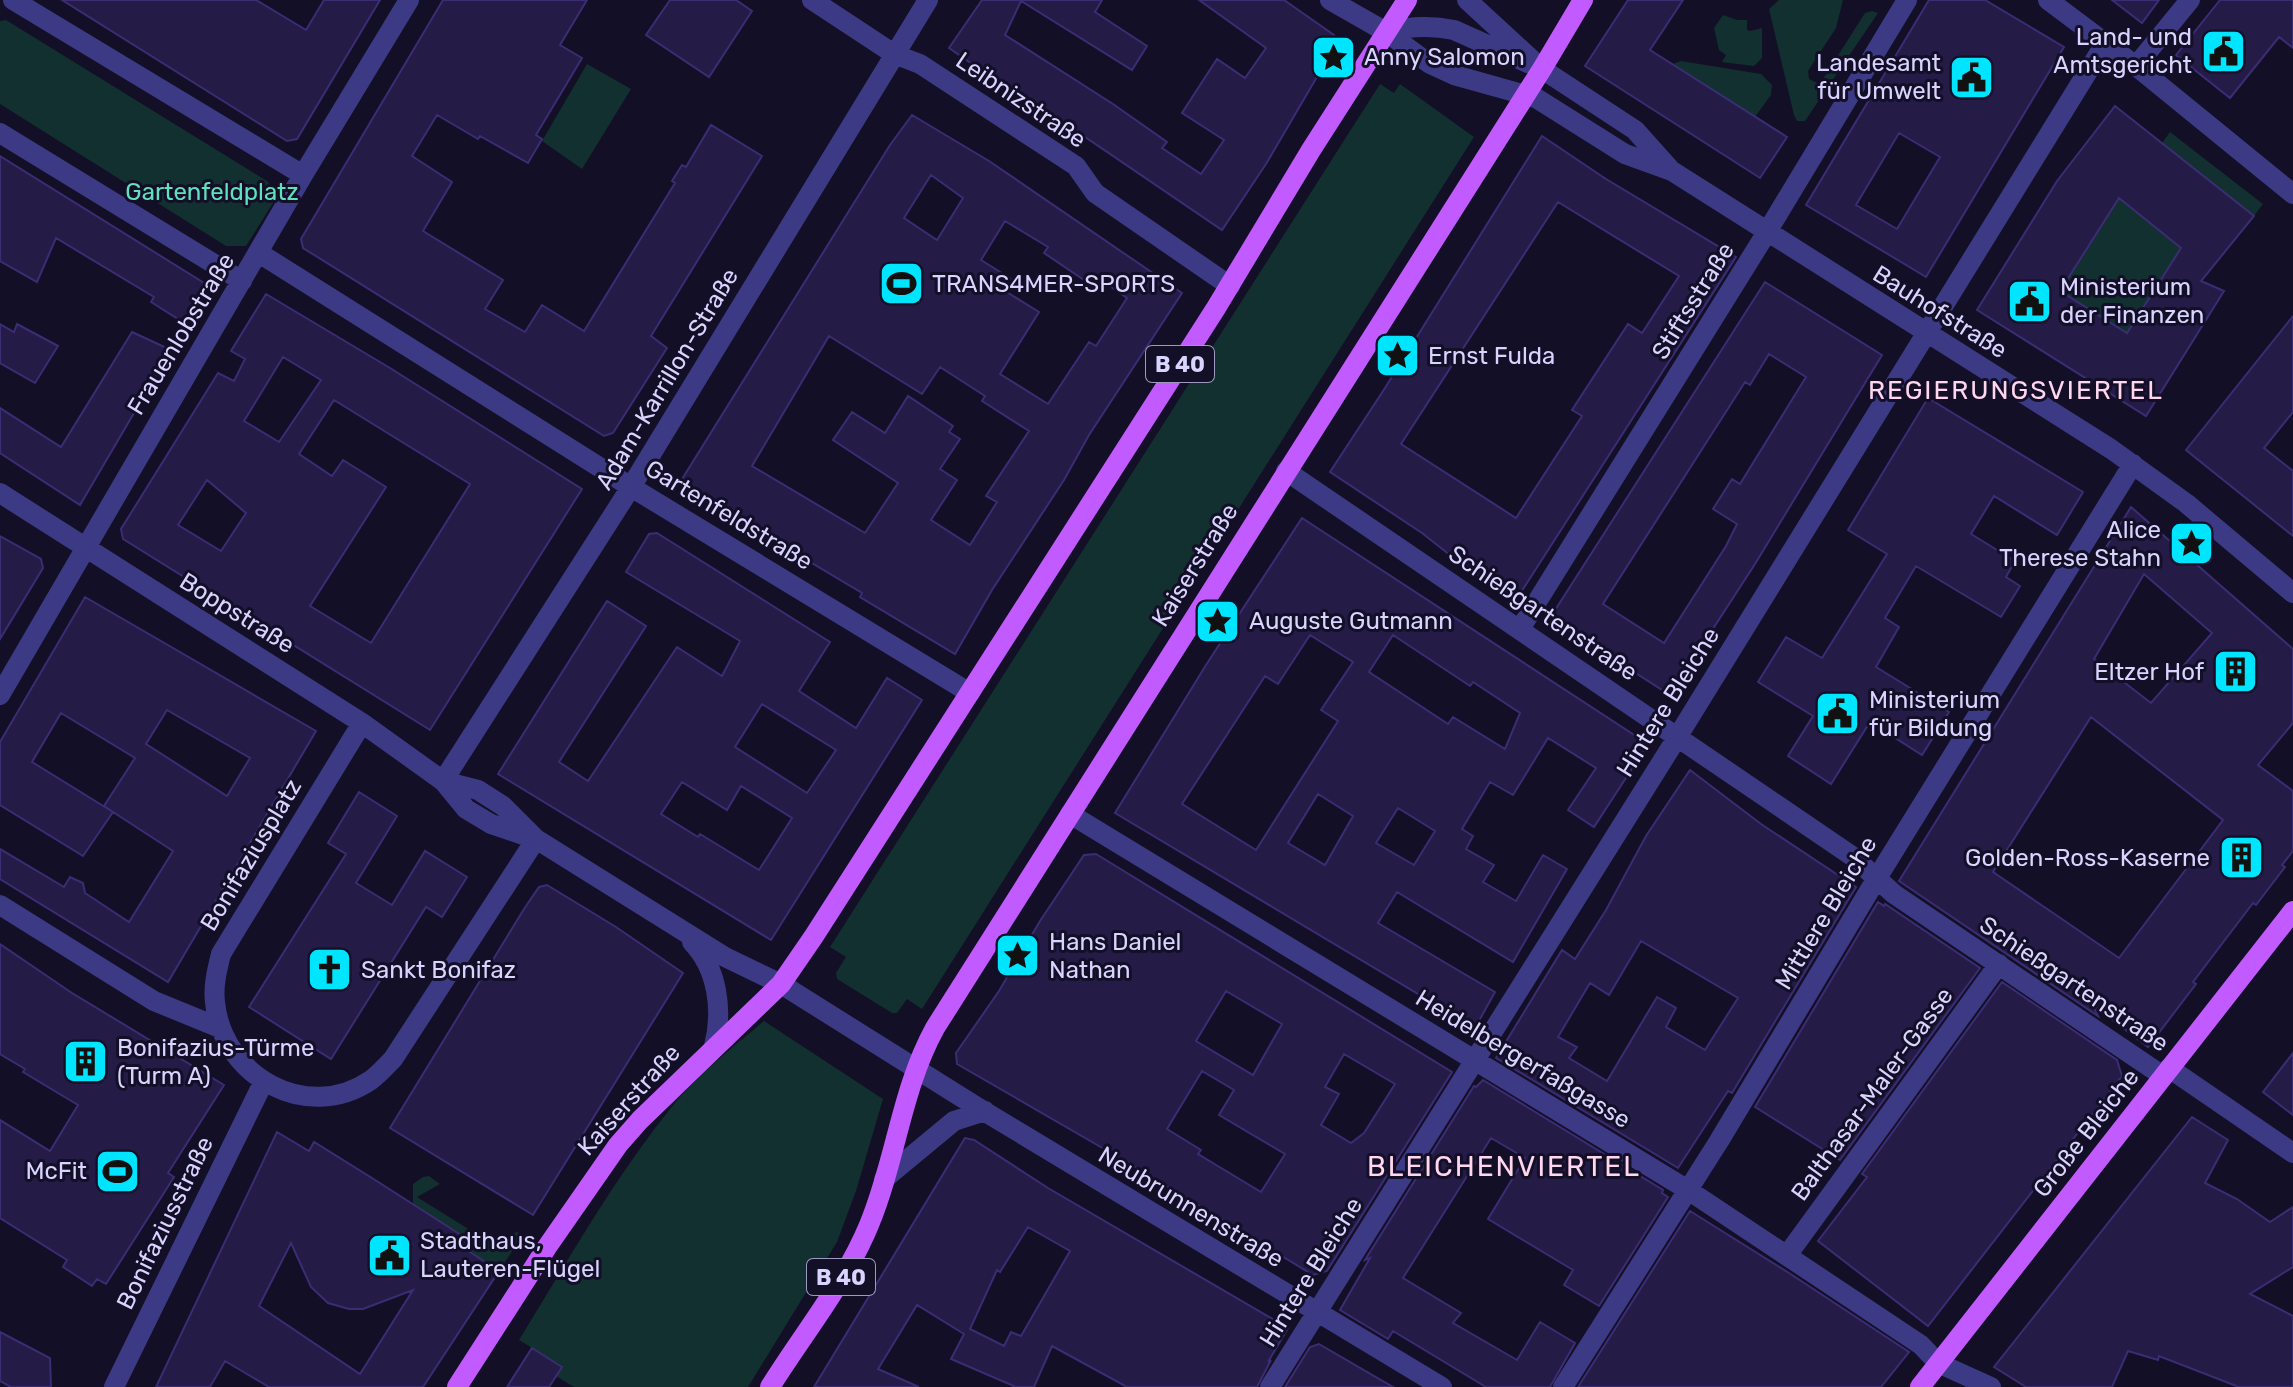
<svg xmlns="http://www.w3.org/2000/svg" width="2293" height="1387" font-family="Rubik,sans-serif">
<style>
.green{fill:#12302f}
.building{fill:#241b47;stroke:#3b2d73;stroke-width:2;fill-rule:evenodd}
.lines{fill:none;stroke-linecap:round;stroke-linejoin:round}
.minor{stroke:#3d3a85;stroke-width:20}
.major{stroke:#c25bff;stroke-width:20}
.labels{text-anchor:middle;stroke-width:6;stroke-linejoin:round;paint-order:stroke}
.shield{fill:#130f26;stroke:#9e99be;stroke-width:2}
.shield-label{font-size:22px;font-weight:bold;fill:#d9d4ff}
.poi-label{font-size:24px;fill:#d9d4ff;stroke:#130f26;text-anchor:start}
.street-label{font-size:24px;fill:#d9d4ff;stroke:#130f26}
.park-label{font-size:24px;fill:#5fe0c0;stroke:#130f26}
.neighbourhood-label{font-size:26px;letter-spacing:2px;fill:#ffd6f0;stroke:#130f26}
.quarter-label{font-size:28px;letter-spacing:2px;fill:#ffd6f0;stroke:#130f26}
</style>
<rect width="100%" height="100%" fill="#130f26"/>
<path class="green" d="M 1779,0 L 1843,0 L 1836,28 L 1808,71 L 1809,79 L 1817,83 L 1823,79 L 1865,13 L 1872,11 L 1878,13 L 1805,121 L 1797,121 L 1794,115 L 1769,9 Z
M 1723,15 L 1737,20 L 1747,20 L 1747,30 L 1750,31 L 1762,28 L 1762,58 L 1754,66 L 1722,62 L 1726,55 L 1719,50 L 1714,28 Z
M 6,20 L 267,181 L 272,187 L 273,203 L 246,246 L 226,246 L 0,104 L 0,21 Z
M 1681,61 L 1761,74 L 1772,85 L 1771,95 L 1755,117 L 1673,64 Z
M 587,64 L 631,89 L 582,169 L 542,141 Z
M 1380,84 L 1394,93 L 1400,84 L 1474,137 L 922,1009 L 907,999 L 897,1013 L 892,1013 L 837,979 L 836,973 L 846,957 L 830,947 Z
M 2170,132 L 2263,204 L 2254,216 L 2162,143 Z
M 2099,182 L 2201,263 L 2170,265 L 2127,333 L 2060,291 L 2103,223 Z
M 764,1021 L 883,1099 L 856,1191 L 837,1242 L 748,1387 L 574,1387 L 556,1376 L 562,1366 L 519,1340 C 567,1262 613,1180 670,1109 C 696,1076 732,1048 764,1021 Z
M 429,1176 L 440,1184 L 417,1197 L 491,1243 L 517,1232 L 523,1235 L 499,1271 L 467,1250 L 472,1241 L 413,1204 L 413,1184 L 423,1177 Z"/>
<path class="building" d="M 62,0 L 256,0 L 306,30 L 324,0 L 380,0 L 297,139 L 287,141 Z
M 443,0 L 587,0 L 560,45 L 582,58 L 536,135 L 542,139 L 528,163 L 480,136 L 478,139 L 437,115 L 412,156 L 452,182 L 423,231 L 503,280 L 485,309 L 525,332 L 542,305 L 584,331 L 675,183 L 672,181 L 682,165 L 686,167 L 711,125 L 762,156 L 651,336 L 667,348 L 613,433 L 604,436 L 303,248 L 301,239 Z
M 670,0 L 736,0 L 752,11 L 709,77 L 646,35 Z
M 982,0 L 1102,0 L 1095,12 L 1147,46 L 1132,70 L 1021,1 L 1005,35 L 1113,104 L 1167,142 L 1162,148 L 1201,174 L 1224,140 L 1182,113 L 1217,59 L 1245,78 L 1266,48 L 1199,0 L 1284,0 L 1334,35 L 1335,46 L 1266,164 L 1222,230 L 1032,101 L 1030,104 L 949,48 Z
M 1628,0 L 1683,0 L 1650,50 L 1787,137 L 1760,178 L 1585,66 Z
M 1929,0 L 1985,0 L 2064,47 L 1926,277 L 1806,205 ZM 1899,133 L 1940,157 L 1897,229 L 1856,205 Z
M 2112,0 L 2159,0 L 2142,23 Z
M 2220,0 L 2293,0 L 2293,48 L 2279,37 L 2230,98 L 2176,55 Z
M 2115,106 L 2254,216 L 2201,281 L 2224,291 L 2146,416 L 1977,310 L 2057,181 ZM 2119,198 L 2181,248 L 2127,333 L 2060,291 Z
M 912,115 L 989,161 L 1182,293 L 1089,435 L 1064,480 L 992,590 L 955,654 L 860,597 L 862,593 L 679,484 L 890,145 ZM 931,175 L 963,198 L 937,240 L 904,218 ZM 1005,221 L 1048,247 L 1044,253 L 1090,284 L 1095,276 L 1127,298 L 1096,346 L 1089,342 L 1048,404 L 1000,374 L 1039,312 L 1005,291 L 1013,280 L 981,260 ZM 829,336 L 922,394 L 940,367 L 985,396 L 982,401 L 1029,431 L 986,496 L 997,502 L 970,545 L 931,520 L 957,480 L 940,469 L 960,439 L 949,432 L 953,426 L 908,396 L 885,433 L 852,412 L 833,440 L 898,483 L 865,533 L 752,466 Z
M 1542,136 L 1606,179 L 1736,257 L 1516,600 L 1465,567 L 1422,533 L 1330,472 L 1385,388 ZM 1558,202 L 1679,276 L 1642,333 L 1628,324 L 1572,410 L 1582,416 L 1516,518 L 1401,444 Z
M 0,156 L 209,286 L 186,324 L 151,302 L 154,297 L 56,238 L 37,282 L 0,261 Z
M 1765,282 L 1882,355 L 1755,564 L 1670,695 L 1550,618 ZM 1769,354 L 1806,377 L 1740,484 L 1732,479 L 1713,509 L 1737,524 L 1726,546 L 1664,643 L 1603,604 L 1745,382 L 1750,385 Z
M 266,294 L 390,368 L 582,489 L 430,730 L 123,539 L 121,529 L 218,373 L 234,381 L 245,359 L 231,351 ZM 283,357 L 321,380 L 279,442 L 244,421 ZM 334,400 L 470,484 L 371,643 L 310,606 L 386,487 L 343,460 L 332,476 L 299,454 ZM 207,480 L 246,513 L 221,551 L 178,525 Z
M 2293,316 L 2293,412 L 2264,448 L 2293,471 L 2293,536 L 2186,450 Z
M 0,324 L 14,332 L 17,324 L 58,346 L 35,383 L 0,363 Z
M 132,332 L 171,350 L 80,505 L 0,453 L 0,408 L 61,447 Z
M 1928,398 L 2083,492 L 2057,535 L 1994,496 L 1971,534 L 2015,561 L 2006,577 L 2020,586 L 2001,617 L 1916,566 L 1885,618 L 1899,627 L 1876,667 L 1949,712 L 1922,755 L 1870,722 L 1831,784 L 1788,756 L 1813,716 L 1758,682 L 1786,637 L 1822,658 L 1887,554 L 1848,530 Z
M 2131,507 L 2293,649 L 2293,723 L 2258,765 L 2293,791 L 2293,851 L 2282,865 L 2285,867 L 2256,905 L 2253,903 L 2193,982 L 2196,984 L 2148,1047 L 2093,1005 L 2098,1016 L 1899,881 ZM 2144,574 L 2212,633 L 2151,703 L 2094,659 ZM 2091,717 L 2223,820 L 2119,958 L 1993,872 Z
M 1302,518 L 1648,744 L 1594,827 L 1568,810 L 1596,768 L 1548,738 L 1513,795 L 1490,782 L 1462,829 L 1473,836 L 1466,849 L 1494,865 L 1483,882 L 1516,901 L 1543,855 L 1567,869 L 1513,962 L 1397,892 L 1378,923 L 1495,992 L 1475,1028 L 1115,813 L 1206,665 ZM 1310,635 L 1353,662 L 1321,710 L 1338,721 L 1256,850 L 1182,804 L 1265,676 L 1278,684 ZM 1393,635 L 1470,686 L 1473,682 L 1520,713 L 1505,749 L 1453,717 L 1448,724 L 1369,672 ZM 1318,794 L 1353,816 L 1325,865 L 1288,843 ZM 1398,808 L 1435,831 L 1414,865 L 1376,843 Z
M 657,533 L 830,642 L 799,691 L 856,728 L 887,678 L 922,700 L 771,940 L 498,774 L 607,601 L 646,626 L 559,762 L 588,781 L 677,647 L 722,676 L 740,641 L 626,572 L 649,534 ZM 762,704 L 836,750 L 807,793 L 735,747 ZM 682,782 L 727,810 L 741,786 L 792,818 L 759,870 L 700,834 L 698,837 L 661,814 Z
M 0,536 L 41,559 L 43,568 L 0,639 Z
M 85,597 L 316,731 L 168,982 L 0,879 L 0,849 L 64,887 L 70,877 L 83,883 L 85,893 L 129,922 L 173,851 L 113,812 L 83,856 L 0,805 L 0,742 ZM 167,710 L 250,758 L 227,796 L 146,744 ZM 61,713 L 135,758 L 104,806 L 113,812 L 32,762 Z
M 1690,770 L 1761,824 L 1856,887 L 1732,1093 L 1728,1091 L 1678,1168 L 1496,1058 L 1562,950 L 1575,959 L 1606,910 L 1646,836 ZM 1641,941 L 1738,998 L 1705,1050 L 1666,1027 L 1676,1008 L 1657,997 L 1607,1081 L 1569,1058 L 1577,1047 L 1558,1037 L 1590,983 L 1609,995 Z
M 359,792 L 397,816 L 356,883 L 392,905 L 425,851 L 467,877 L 442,917 L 426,907 L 331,1059 L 249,1007 L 346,854 L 328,843 Z
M 1096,854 L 1452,1072 L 1327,1271 L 1313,1275 L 1125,1161 L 957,1064 L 956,1053 L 999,991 L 1040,921 L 1084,855 ZM 1226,991 L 1282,1024 L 1253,1075 L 1196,1041 ZM 1344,1054 L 1395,1084 L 1364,1133 L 1351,1143 L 1321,1125 L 1339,1094 L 1325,1087 ZM 1202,1071 L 1234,1090 L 1219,1115 L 1285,1154 L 1261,1192 L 1198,1154 L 1201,1150 L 1167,1129 Z
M 547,885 L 616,927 L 683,973 L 533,1215 L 390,1128 L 524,909 L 539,887 Z
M 1878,902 L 1884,906 L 1885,904 L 1980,968 L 1840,1160 L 1755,1107 Z
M 0,944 L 72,993 L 224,1085 L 168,1173 L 174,1177 L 106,1284 L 97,1279 L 92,1286 L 63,1267 L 67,1260 L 0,1218 L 0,1120 L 50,1151 L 78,1105 L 23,1072 L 25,1069 L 0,1054 Z
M 2002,982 L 2117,1060 L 2122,1076 L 1928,1326 L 1818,1241 L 1867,1177 L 1862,1174 Z
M 2293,1053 L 2293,1115 L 2263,1092 Z
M 1483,1080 L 1663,1190 L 1662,1193 L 1668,1197 L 1599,1306 L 1564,1285 L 1573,1270 L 1488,1219 L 1525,1158 L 1491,1138 L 1403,1278 L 1461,1313 L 1453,1323 L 1517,1360 L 1540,1322 L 1575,1343 L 1550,1387 L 1486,1387 L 1393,1331 L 1388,1339 L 1340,1310 L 1370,1258 L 1365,1260 L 1474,1086 L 1476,1087 Z
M 2192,1117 L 2228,1140 L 2205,1183 L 2237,1199 L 2270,1222 L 2293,1207 L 2293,1267 L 2250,1294 L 2293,1316 L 2293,1387 L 2239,1387 L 2159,1356 L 2158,1360 L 2128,1351 L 2112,1387 L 2026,1387 L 1994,1367 Z
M 277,1132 L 309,1151 L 314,1142 L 372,1178 L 472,1242 L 467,1250 L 499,1271 L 423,1387 L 269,1387 L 225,1361 L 210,1387 L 156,1387 ZM 291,1243 L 311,1287 L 328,1303 L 349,1309 L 363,1309 L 413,1290 L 360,1374 L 259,1306 Z
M 965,1138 L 974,1140 L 1048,1188 L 1288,1328 L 1268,1362 L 1271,1360 L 1257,1387 L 1127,1387 L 1052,1346 L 1034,1387 L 1016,1387 L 951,1359 L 964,1334 L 917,1305 L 878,1369 L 919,1387 L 814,1387 ZM 1028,1227 L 1070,1251 L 1021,1336 L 1011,1332 L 1004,1346 L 970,1329 L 997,1270 L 1000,1272 Z
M 1690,1211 L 1789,1273 L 1909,1352 L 1881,1387 L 1578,1387 Z
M 0,1332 L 50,1358 L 51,1387 L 11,1387 L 0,1381 Z
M 1319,1344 L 1393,1387 L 1285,1387 L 1310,1347 Z
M 532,1348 L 562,1367 L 549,1387 L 507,1387 Z"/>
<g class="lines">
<path class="minor" d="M 13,0 L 303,175
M 812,0 L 894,54 L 920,64 L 1076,166 L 1095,193 L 1230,286
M 1330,0 L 1386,32 L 1430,64 L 1454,75 L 1536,98 L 1625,154 L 1672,171 L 2111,449 L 2186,503 L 2293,593
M 1467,0 L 1542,69 L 1635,130 L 1669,168
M 2048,0 L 2136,66 L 2293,194
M 1386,32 C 1410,26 1430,25 1454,30 L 1528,63
M 2136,66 L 2190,0
M 0,133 L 242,281
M 259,253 L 631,487 L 970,693
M 1286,471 L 1852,856 L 1894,894 L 2163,1076
M 0,493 L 362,723 L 443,781 L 466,809 L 491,824 L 532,838
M 1520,629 L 1767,232 L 1907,0
M 0,695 L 303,175 L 409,0
M 362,723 L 221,954 C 217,970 213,986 215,1002 C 222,1076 307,1124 371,1080 C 379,1074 386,1066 393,1059 L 536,839
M 443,781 L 478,790 L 503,806 L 536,839 L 725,957 L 781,984 L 977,1107 L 1442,1387
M 443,781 L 631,487 L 928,0
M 1070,814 L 1688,1190 L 1921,1345 L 1938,1363 L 1991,1387
M 0,905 L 154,1001 L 220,1028
M 692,942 C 718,969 723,1011 714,1046
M 2169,1068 L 2293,1153
M 884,1179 L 954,1121 L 985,1111
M 1788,1254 L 1999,964
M 114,1387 L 263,1083
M 1270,1387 L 1678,736 L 2106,42
M 1563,1387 L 1719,1141 L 1877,878 L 2133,464"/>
<path class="major" d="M 457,1387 L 547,1247 L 618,1145 L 640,1120 L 781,984 L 814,936 L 1216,308 L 1311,150 L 1407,0
M 770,1387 C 803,1334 845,1283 869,1225 C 896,1160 901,1090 935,1028 L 1542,69 L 1583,0
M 1920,1387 L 2293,911"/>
</g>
<defs>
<symbol id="civic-square" viewBox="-11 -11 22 22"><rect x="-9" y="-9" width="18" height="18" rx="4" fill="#00e5ff" stroke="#130f26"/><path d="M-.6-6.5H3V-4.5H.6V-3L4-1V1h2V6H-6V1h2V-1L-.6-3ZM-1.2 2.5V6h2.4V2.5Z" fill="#111"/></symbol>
<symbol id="sight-square" viewBox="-11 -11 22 22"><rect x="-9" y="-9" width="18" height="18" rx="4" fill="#00e5ff" stroke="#130f26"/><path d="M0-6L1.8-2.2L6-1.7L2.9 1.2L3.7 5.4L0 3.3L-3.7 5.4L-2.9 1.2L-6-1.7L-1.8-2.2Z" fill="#111"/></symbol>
<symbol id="stadium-square" viewBox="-11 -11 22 22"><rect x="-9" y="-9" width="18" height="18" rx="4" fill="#00e5ff" stroke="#130f26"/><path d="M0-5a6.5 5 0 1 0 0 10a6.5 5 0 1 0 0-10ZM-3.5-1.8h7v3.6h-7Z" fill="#111"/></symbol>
<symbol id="building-square" viewBox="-11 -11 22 22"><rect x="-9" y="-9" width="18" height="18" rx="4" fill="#00e5ff" stroke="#130f26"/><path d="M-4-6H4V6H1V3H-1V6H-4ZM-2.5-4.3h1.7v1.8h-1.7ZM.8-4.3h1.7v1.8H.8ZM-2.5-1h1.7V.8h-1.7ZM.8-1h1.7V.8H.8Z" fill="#111"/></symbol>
<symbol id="church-square" viewBox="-11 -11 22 22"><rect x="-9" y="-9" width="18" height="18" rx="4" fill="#00e5ff" stroke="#130f26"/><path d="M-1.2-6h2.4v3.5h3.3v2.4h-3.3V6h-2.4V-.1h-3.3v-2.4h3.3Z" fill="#111"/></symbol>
</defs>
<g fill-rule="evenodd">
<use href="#civic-square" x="2198" y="26" width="51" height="51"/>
<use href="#sight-square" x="1308" y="32" width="51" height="51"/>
<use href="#civic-square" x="1946" y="52" width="51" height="51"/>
<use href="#stadium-square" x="876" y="258" width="51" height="51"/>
<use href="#civic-square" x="2004" y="276" width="51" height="51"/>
<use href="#sight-square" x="1372" y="330" width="51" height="51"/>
<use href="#sight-square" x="2166" y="518" width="51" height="51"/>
<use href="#sight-square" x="1192" y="596" width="51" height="51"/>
<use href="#building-square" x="2210" y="646" width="51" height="51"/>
<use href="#civic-square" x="1812" y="688" width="51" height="51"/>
<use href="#building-square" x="2216" y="832" width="51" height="51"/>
<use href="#sight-square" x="992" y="930" width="51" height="51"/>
<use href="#church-square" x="304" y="944" width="51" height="51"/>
<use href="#building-square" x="60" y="1036" width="51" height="51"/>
<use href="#stadium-square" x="92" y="1146" width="51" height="51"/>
<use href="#civic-square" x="364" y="1230" width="51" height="51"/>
</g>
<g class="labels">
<g class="shield">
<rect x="1146" y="346" width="68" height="36" rx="6"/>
<rect x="807" y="1259" width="68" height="36" rx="6"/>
</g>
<g class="shield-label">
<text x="1180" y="372">B 40</text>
<text x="841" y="1285">B 40</text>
</g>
<g class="poi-label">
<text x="2192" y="45" text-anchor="end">Land- und<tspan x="2192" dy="28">Amtsgericht</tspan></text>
<text x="1364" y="65">Anny Salomon</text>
<text x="1941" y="71" text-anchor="end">Landesamt<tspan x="1941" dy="28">für Umwelt</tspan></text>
<text x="932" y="292">TRANS4MER-SPORTS</text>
<text x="2060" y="295">Ministerium<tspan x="2060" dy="28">der Finanzen</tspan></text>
<text x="1428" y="364">Ernst Fulda</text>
<text x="2161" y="538" text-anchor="end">Alice<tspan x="2161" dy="28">Therese Stahn</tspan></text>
<text x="1249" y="629">Auguste Gutmann</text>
<text x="2204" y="680" text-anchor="end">Eltzer Hof</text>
<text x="1869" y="708">Ministerium<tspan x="1869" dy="28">für Bildung</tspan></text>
<text x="2210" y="866" text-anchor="end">Golden-Ross-Kaserne</text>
<text x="1049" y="950">Hans Daniel<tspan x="1049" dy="28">Nathan</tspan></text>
<text x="361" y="978">Sankt Bonifaz</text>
<text x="117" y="1056">Bonifazius-Türme<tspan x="117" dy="28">(Turm A)</tspan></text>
<text x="87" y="1179" text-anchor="end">McFit</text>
<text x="420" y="1249">Stadthaus,<tspan x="420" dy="28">Lauteren-Flügel</tspan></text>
</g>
<g class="street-label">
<text transform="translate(1021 100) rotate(34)" y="8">Leibnizstraße</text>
<text transform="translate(1693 301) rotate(-58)" y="8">Stiftsstraße</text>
<text transform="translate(1940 312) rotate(32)" y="8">Bauhofstraße</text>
<text transform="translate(181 334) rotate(-59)" y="8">Frauenlobstraße</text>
<text transform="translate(667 379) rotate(-59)" y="8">Adam-Karrillon-Straße</text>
<text transform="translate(729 515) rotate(31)" y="8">Gartenfeldstraße</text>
<text transform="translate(1195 565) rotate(-58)" y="8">Kaiserstraße</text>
<text transform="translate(237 613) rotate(32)" y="8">Boppstraße</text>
<text transform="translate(1543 613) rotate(34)" y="8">Schießgartenstraße</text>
<text transform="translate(1668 702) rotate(-58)" y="8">Hintere Bleiche</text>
<text transform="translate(251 855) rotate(-59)" y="8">Bonifaziusplatz</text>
<text transform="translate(1826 913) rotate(-59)" y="8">Mittlere Bleiche</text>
<text transform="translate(2074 984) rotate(34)" y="8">Schießgartenstraße</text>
<text transform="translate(1523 1059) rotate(31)" y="8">Heidelbergerfaßgasse</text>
<text transform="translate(1872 1094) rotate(-54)" y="8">Balthasar-Maler-Gasse</text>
<text transform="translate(629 1100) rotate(-48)" y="8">Kaiserstraße</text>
<text transform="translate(2086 1133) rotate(-52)" y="8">Große Bleiche</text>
<text transform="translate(1191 1207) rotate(31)" y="8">Neubrunnenstraße</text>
<text transform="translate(165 1223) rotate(-64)" y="8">Bonifaziusstraße</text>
<text transform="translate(1311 1272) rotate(-58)" y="8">Hintere Bleiche</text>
</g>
<g class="park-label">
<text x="212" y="200">Gartenfeldplatz</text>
</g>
<g class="neighbourhood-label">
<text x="2016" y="399">REGIERUNGSVIERTEL</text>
</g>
<g class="quarter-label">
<text x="1504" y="1176">BLEICHENVIERTEL</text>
</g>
</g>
</svg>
